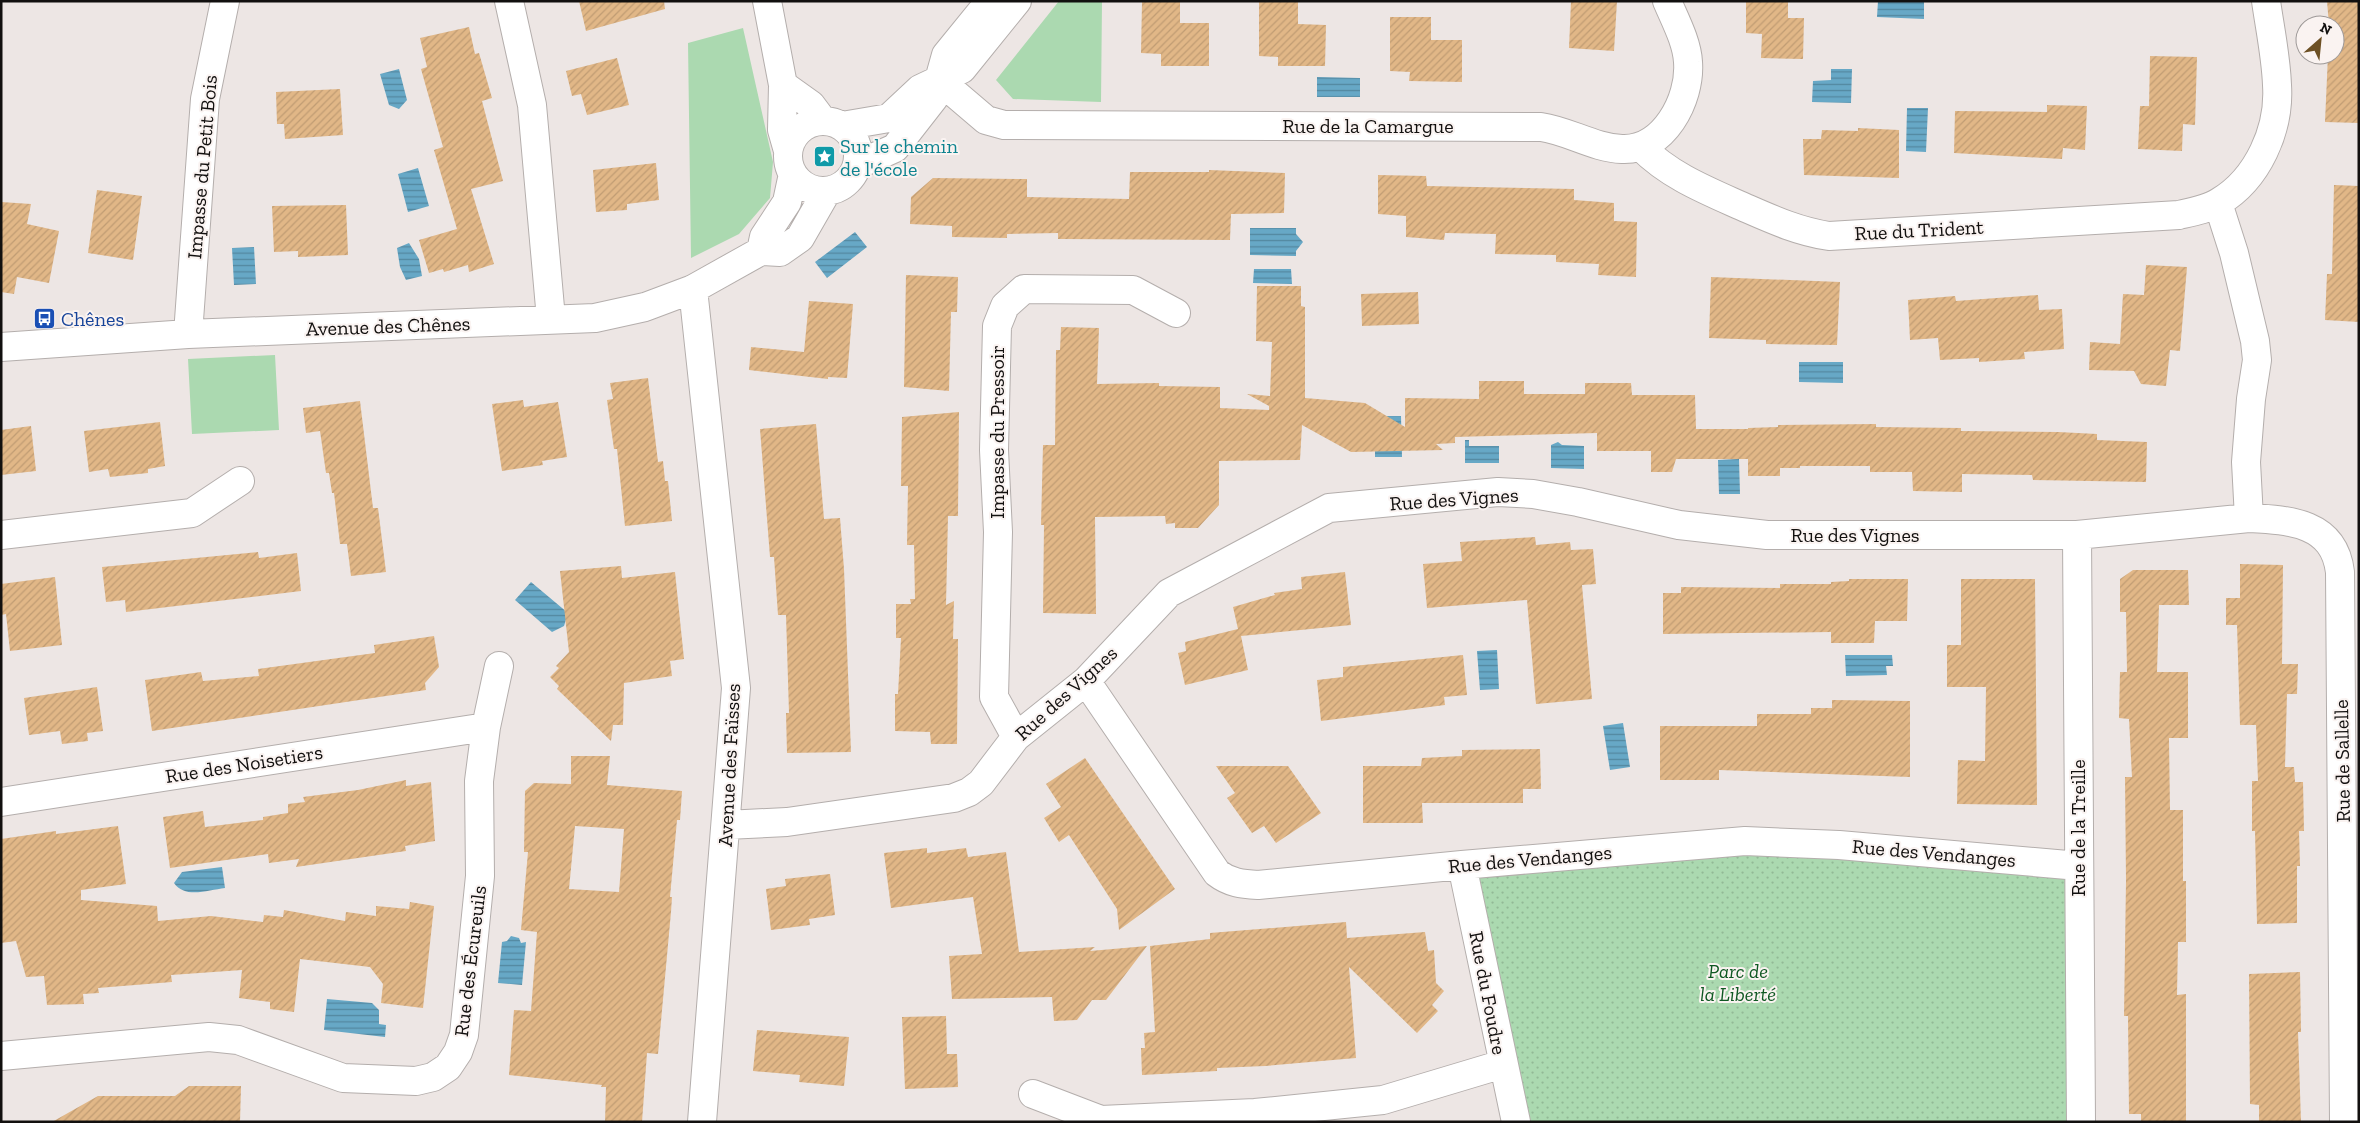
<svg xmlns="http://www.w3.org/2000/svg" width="2360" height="1123" font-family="'Zilla Slab',serif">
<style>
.green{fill:#abd9b0}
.park{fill:url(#park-dots)}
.water{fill:url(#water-rules)}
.building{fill:url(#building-hatch);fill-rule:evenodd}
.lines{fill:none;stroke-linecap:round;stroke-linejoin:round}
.minor-casing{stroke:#b4aeac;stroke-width:30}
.minor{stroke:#fff;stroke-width:28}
.labels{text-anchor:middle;stroke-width:4;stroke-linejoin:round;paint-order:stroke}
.street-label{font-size:20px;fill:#12100f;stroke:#faf3f1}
.culture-label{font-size:20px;fill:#0d838f;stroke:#faf3f1;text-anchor:start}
.transit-label{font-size:20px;fill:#164399;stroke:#faf3f1;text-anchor:start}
.park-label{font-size:20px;font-style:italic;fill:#0f5822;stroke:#faf3f1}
</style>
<defs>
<pattern id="park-dots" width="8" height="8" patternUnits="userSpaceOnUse" patternTransform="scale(1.25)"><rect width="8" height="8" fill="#abd9b0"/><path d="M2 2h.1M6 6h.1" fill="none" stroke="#92b996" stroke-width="1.8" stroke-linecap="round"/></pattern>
<pattern id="water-rules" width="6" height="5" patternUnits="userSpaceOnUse" patternTransform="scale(1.25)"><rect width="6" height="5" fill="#67a8c6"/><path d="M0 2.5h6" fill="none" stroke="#53879f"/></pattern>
<pattern id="building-hatch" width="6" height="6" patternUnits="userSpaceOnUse" patternTransform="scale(1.25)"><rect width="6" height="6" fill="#e1b787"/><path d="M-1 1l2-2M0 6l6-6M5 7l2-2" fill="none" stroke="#c09c73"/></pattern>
</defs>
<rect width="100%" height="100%" fill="#ede6e4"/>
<path class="green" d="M 1059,1 L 1102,1 L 1101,102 L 1013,99 L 996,80 Z
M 743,28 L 773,162 L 770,198 L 739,234 L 691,258 L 688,43 Z
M 275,355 L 279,430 L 192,434 L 188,359 Z"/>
<path class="park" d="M 1745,841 L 2079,866 L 2081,1122 L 1516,1122 L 1462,865 Z"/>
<path class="water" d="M 1878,1 L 1924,1 L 1924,19 L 1877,17 Z
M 399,69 L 407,100 L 399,109 L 389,105 L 380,74 Z
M 1831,69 L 1852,69 L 1851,103 L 1812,102 L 1813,81 L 1831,80 Z
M 1317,77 L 1360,78 L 1360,97 L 1317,97 Z
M 1907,108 L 1928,108 L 1926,152 L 1906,151 Z
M 418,168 L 429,206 L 408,212 L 398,174 Z
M 1250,228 L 1296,228 L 1296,234 L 1303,242 L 1296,251 L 1296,256 L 1250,255 Z
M 855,232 L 867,247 L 827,278 L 815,262 Z
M 409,243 L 419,259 L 422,276 L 406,280 L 400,267 L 397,248 Z
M 254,247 L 256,284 L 234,285 L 232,248 Z
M 1254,269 L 1291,269 L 1292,284 L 1253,283 Z
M 1799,362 L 1843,362 L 1843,383 L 1799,382 Z
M 1382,416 L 1401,416 L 1402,457 L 1375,457 L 1375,431 Z
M 1465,440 L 1469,440 L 1469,446 L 1499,446 L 1499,463 L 1465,463 Z
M 1558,442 L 1562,445 L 1584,446 L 1584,469 L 1551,468 L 1551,445 Z
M 1739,459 L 1740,494 L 1719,494 L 1718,460 Z
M 531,582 L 568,613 L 564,626 L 552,632 L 515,600 Z
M 1497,650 L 1499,689 L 1480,690 L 1477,651 Z
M 1845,655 L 1892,655 L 1893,666 L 1886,666 L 1887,675 L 1846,676 Z
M 1623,723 L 1630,767 L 1610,770 L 1603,726 Z
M 222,867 L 225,888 C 208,890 185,899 174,883 L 182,872 Z
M 511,936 L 519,938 L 521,943 L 526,942 L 522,985 L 498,983 L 502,942 L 507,941 Z
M 327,999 L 372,1003 L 379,1010 L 379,1024 L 386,1025 L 385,1037 L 324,1030 Z"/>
<path class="building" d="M 579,1 L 664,1 L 665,9 L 586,31 Z
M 1168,1 L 1180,1 L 1180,23 L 1209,23 L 1209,66 L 1161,66 L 1161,54 L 1141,53 L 1142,2 Z
M 1259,1 L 1298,2 L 1298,24 L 1326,25 L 1325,66 L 1278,66 L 1278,57 L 1259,56 Z
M 1571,1 L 1617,1 L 1614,51 L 1569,48 Z
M 1746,1 L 1788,1 L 1788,18 L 1804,18 L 1803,59 L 1761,58 L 1762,34 L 1746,33 Z
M 2327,1 L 2359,1 L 2359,123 L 2325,122 L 2328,55 L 2335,55 L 2335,25 L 2329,25 Z
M 1390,17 L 1431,17 L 1431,40 L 1462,40 L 1462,82 L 1409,81 L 1410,72 L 1390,71 Z
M 469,27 L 475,54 L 479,53 L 492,98 L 482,101 L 503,181 L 471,189 L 494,264 L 469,272 L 468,265 L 444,272 L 443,269 L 429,273 L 419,240 L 457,229 L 434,150 L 443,147 L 421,69 L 427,67 L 420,38 Z
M 2150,56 L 2197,57 L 2195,125 L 2183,124 L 2182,151 L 2138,149 L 2140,106 L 2149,106 Z
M 617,58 L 629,105 L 587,115 L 581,94 L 572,96 L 566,71 Z
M 340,89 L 343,135 L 285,139 L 284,124 L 277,124 L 276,92 Z
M 2047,105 L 2087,106 L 2085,150 L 2063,148 L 2062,159 L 1954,153 L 1955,111 L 2047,112 Z
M 1858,128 L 1899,130 L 1899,178 L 1804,175 L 1803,139 L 1821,139 L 1822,130 L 1858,131 Z
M 656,163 L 659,200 L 627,204 L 627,210 L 596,212 L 593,170 Z
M 1209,170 L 1285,173 L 1284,213 L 1231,214 L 1230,240 L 1058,239 L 1058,233 L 1007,234 L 1007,238 L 952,237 L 952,226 L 910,224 L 911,197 L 933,178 L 1027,179 L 1027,197 L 1129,199 L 1130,172 L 1209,172 Z
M 1378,175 L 1426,176 L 1427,186 L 1574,189 L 1574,200 L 1614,203 L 1614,221 L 1637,222 L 1636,277 L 1598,275 L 1599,264 L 1556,262 L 1556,255 L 1495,254 L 1496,234 L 1445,233 L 1444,240 L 1406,237 L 1406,216 L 1378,214 Z
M 2334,185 L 2359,186 L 2359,322 L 2325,320 L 2327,274 L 2332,274 Z
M 97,190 L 142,196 L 133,260 L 88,253 Z
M 1,202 L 31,204 L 27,224 L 59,231 L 49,283 L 17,277 L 14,294 L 1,292 Z
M 346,205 L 348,255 L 298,257 L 298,251 L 274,252 L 272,206 Z
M 2146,265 L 2187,267 L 2180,351 L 2170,350 L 2166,386 L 2141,384 L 2134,371 L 2089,370 L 2090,342 L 2120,344 L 2123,294 L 2144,295 Z
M 906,275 L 958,277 L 957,312 L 951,312 L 949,391 L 904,387 Z
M 1711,277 L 1840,282 L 1837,345 L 1766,344 L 1766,340 L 1709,338 Z
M 1257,286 L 1301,286 L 1301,306 L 1305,307 L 1305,398 L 1365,403 L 1405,427 L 1405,398 L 1479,399 L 1479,381 L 1524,381 L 1524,394 L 1585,394 L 1585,383 L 1631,383 L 1632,395 L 1695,395 L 1696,429 L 1748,429 L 1748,428 L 1778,427 L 1778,425 L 1876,424 L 1876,427 L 1961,428 L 1961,431 L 2058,432 L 2097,434 L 2097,440 L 2147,442 L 2146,482 L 2033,480 L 2032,475 L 1962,474 L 1962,492 L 1913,491 L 1912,472 L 1870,472 L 1870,466 L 1800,466 L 1800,468 L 1780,468 L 1780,476 L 1748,476 L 1748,459 L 1676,459 L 1672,472 L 1651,472 L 1651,451 L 1597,451 L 1597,433 L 1455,437 L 1455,443 L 1436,444 L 1443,450 L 1351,452 L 1302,425 L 1300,460 L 1219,461 L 1219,505 L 1198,528 L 1175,528 L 1175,523 L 1166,524 L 1165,516 L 1095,517 L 1096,614 L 1043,613 L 1044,525 L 1041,525 L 1043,445 L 1055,445 L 1056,350 L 1060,350 L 1061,327 L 1099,328 L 1097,384 L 1159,383 L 1159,386 L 1220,387 L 1220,408 L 1269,410 L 1269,406 L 1247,394 L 1270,396 L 1272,342 L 1256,341 Z
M 1418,292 L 1419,324 L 1362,326 L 1361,294 Z
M 2038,295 L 2039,310 L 2062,309 L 2064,349 L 2024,352 L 2025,359 L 1979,362 L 1979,358 L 1940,360 L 1938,338 L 1910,340 L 1908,300 L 1955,296 L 1956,301 Z
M 809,301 L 853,304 L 847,378 L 828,377 L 828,379 L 749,370 L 751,347 L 804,352 Z
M 648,378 L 658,462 L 663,461 L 665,481 L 668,481 L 672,521 L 625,526 L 617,449 L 614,449 L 607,400 L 613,399 L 610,383 Z
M 523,400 L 524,407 L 558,402 L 567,457 L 542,461 L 543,465 L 502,471 L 492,404 Z
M 360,401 L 373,508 L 378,508 L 386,572 L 351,576 L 347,544 L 340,544 L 334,493 L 332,493 L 329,473 L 326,473 L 320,431 L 306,433 L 303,408 Z
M 959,412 L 958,516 L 948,516 L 946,605 L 954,601 L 953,639 L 958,639 L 957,744 L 931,744 L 930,732 L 895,731 L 895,694 L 898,694 L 901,638 L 896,638 L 896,604 L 911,604 L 910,599 L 915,599 L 914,545 L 907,545 L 908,486 L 901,486 L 902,417 Z
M 160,422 L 165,466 L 148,469 L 148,473 L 110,477 L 108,469 L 89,472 L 84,431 Z
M 816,424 L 824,519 L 840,518 L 844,569 L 851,752 L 787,753 L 786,713 L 789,713 L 786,615 L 778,615 L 774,557 L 770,557 L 760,429 Z
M 31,426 L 36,471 L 1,475 L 1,430 Z
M 1535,537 L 1536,545 L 1570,542 L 1571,550 L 1593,549 L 1596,584 L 1582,585 L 1592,699 L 1536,704 L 1527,600 L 1427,608 L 1423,564 L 1462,561 L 1460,542 Z
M 258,552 L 259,558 L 297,553 L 301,591 L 126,612 L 125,600 L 106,602 L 102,567 Z
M 2240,564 L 2283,565 L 2282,664 L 2298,664 L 2297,694 L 2287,694 L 2285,767 L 2294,767 L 2295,782 L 2303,782 L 2304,831 L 2299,831 L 2300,866 L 2297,866 L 2297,923 L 2257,924 L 2255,831 L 2252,831 L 2252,781 L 2258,781 L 2256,725 L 2240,725 L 2237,625 L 2226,625 L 2226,598 L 2240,598 Z
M 621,566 L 622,578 L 675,572 L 684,659 L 670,661 L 672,676 L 624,683 L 623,725 L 613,725 L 611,741 L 557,689 L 559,686 L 550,677 L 559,668 L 556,666 L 569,652 L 560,571 Z
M 2133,570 L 2188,570 L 2189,605 L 2159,605 L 2157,672 L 2188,672 L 2188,738 L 2169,738 L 2170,810 L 2183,810 L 2183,881 L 2186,881 L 2186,942 L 2178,942 L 2177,995 L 2186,994 L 2186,1122 L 2141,1122 L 2141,1114 L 2129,1114 L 2128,1016 L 2124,1016 L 2126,881 L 2125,777 L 2132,777 L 2129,719 L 2119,718 L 2120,672 L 2127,672 L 2126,612 L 2120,612 L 2120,579 Z
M 1345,572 L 1351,625 L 1241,636 L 1248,670 L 1185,685 L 1178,653 L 1186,651 L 1185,642 L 1238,629 L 1233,607 L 1275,595 L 1274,593 L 1302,589 L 1301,577 Z
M 55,577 L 62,645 L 10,651 L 6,614 L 1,615 L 1,584 Z
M 1849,579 L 1908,579 L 1907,621 L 1875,621 L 1874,643 L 1831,643 L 1831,632 L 1663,634 L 1663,593 L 1681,593 L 1681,587 L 1780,588 L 1780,584 L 1831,584 L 1831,582 L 1849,581 Z
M 1961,579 L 2035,579 L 2037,805 L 1957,804 L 1958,760 L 1985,761 L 1986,687 L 1947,687 L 1947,645 L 1961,645 Z
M 434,636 L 439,667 L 425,683 L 426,690 L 152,731 L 145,680 L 201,672 L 203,681 L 259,676 L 258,669 L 375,653 L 374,645 Z
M 1463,655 L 1467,695 L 1444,697 L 1445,705 L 1321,721 L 1317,680 L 1343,677 L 1343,667 Z
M 97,687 L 103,731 L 87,733 L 88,741 L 62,744 L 60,731 L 29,735 L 24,698 Z
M 1832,700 L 1910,701 L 1910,777 L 1719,770 L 1719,780 L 1660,780 L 1660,726 L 1757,726 L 1757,714 L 1811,714 L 1811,708 L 1832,708 Z
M 1540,749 L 1541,789 L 1523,789 L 1523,803 L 1422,803 L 1423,823 L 1363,823 L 1363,766 L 1421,766 L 1422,758 L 1462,756 L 1462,750 Z
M 571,756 L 610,756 L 607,785 L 682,791 L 680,820 L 677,820 L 670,897 L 672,897 L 671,912 L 658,1054 L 647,1053 L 642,1122 L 605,1122 L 606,1087 L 601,1087 L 602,1085 L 509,1075 L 514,1010 L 531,1011 L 537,932 L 521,930 L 528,852 L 524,852 L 525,791 L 534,783 L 571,784 ZM 575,826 L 624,829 L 619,892 L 569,889 Z
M 1085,758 L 1175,889 L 1119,930 L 1117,909 L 1069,835 L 1059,842 L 1044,818 L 1061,807 L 1046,784 Z
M 1216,766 L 1288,766 L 1321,813 L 1276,843 L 1264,826 L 1252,833 L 1227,798 L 1235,793 Z
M 406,780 L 406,786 L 431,782 L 435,841 L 405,846 L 406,851 L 296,867 L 299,859 L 269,863 L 268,854 L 170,868 L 163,817 L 203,811 L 205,827 L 263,820 L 263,817 L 288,813 L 288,804 L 305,802 L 303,797 L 358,790 Z
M 118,826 L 126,884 L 81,890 L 81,900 L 157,906 L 158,921 L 211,916 L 263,922 L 264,915 L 283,917 L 284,910 L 345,921 L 346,912 L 376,916 L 376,906 L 409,909 L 410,902 L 434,906 L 423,1008 L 381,1003 L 383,984 L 370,967 L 300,959 L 294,1012 L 270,1009 L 270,1002 L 239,998 L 242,970 L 171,975 L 172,982 L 98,988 L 99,993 L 83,994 L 84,1004 L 47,1005 L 44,976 L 26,977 L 16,941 L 1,943 L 1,839 L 56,831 L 56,834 Z
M 927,848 L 927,853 L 966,848 L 968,857 L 1006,852 L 1019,952 L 1095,947 L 1090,951 L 1147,946 L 1106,1000 L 1092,1000 L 1077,1020 L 1054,1021 L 1052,997 L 952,999 L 949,956 L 982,954 L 973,897 L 891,908 L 884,853 Z
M 830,874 L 835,915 L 809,919 L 810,925 L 771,930 L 766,889 L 786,886 L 785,879 Z
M 1346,922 L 1347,938 L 1425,932 L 1428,951 L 1434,950 L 1436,983 L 1444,991 L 1432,1005 L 1438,1011 L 1417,1033 L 1349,967 L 1356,1058 L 1265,1066 L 1217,1068 L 1217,1071 L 1142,1075 L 1141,1048 L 1145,1048 L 1144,1033 L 1155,1032 L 1150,946 L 1210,939 L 1210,933 Z
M 2300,972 L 2301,1032 L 2298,1032 L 2301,1122 L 2259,1122 L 2259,1105 L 2250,1104 L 2249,974 Z
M 946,1016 L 947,1054 L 957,1054 L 958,1087 L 905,1089 L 902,1017 Z
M 757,1030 L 849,1037 L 844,1086 L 799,1082 L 800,1075 L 753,1071 Z
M 189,1086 L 241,1086 L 240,1122 L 52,1122 L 98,1096 L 175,1096 Z"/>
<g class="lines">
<defs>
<path id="minor" d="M 509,1 L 532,105 L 551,319
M 767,1 L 783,85 L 782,130 L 788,151
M 939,80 L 986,120 L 1004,125 L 1541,127 C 1569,131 1594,148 1622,149 C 1663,151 1691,100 1688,62 C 1687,42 1675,20 1667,1
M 783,85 L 811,105 L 823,121
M788 156a35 35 0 1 1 70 0a35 35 0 1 1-70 0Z
M 842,126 L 889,118 L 920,89 L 939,80 L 946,55 L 990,1
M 1641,147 C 1669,175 1703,189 1739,205 C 1769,218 1796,231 1829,236 L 2179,215 C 2192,212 2208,209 2219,202 C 2258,179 2280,129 2277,85 C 2276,57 2270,29 2266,1
M 857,165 L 895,148 L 934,98 L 939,80 L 962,69 L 1017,1
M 2218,203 L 2234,253 L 2255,341 L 2257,360 L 2251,399 L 2246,462 L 2249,518
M 761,251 L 764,237 L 787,202 L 793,174
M 693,289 L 736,688 L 702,1122
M 188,334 L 205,99 L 225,1
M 1,347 L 188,334 L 595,318 L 645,307 L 693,289 L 761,251 L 780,252 L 800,238 L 827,191
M 1,535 L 192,513 L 240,481
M 2077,535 L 2081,1122
M 1086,681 L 1217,873 C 1230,883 1242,884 1258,885 L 1462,865 L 1745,841 L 1839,845 L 2079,866
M 1016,737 L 994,697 L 998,532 L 994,450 L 997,326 L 1005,306 L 1024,289 L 1133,290 L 1176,313
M 1,802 L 486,727
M 726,825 L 787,822 L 954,798 L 969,792 L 981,783 L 1016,737 L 1086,681 L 1169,593 L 1329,508 L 1498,492 L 1533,494 L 1578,502 L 1679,525 L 1767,535 L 2077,535 L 2249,518 C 2291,520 2334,523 2340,572 L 2344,1122
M 1462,865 L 1516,1122
M 1,1056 L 209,1037 L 238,1040 L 343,1078 L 416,1081 L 433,1077 L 448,1067 L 458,1052 L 464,1035 L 480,876 L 479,781 L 486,727 L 499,666
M 1033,1094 L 1101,1120 L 1255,1113 L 1383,1100 L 1503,1064"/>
</defs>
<use href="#minor" class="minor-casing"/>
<use href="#minor" class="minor"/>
</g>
<defs>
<symbol id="sight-square" viewBox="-11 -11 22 22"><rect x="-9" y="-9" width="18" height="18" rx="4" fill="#0f9aa8" stroke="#faf3f1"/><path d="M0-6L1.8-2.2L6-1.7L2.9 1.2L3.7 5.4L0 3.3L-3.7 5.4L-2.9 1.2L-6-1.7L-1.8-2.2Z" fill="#fff"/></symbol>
<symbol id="bus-square" viewBox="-11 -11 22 22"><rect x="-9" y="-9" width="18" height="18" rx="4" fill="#1a4fb4" stroke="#faf3f1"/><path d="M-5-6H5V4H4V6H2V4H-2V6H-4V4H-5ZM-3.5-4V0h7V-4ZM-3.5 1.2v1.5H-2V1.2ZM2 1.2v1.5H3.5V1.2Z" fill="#fff"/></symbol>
</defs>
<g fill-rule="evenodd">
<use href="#sight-square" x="812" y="144" width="25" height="25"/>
<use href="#bus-square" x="32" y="306" width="25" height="25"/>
</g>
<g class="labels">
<g class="street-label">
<text x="1368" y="133">Rue de la Camargue</text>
<text transform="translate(202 167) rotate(-85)" y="7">Impasse du Petit Bois</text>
<text transform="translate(1919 230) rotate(-3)" y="7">Rue du Trident</text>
<text transform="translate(388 326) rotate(-2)" y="7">Avenue des Chênes</text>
<text transform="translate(997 432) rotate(-90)" y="7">Impasse du Pressoir</text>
<text transform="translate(1454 499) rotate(-4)" y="7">Rue des Vignes</text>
<text x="1855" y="542">Rue des Vignes</text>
<text transform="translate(1066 693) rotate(-42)" y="7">Rue des Vignes</text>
<text transform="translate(2342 761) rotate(-91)" y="7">Rue de Sallelle</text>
<text transform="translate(244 764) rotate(-9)" y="7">Rue des Noisetiers</text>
<text transform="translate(729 765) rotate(-87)" y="7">Avenue des Faïsses</text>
<text transform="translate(2078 828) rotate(-90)" y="7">Rue de la Treille</text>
<text transform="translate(1934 853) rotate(5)" y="7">Rue des Vendanges</text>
<text transform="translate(1530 859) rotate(-5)" y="7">Rue des Vendanges</text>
<text transform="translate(470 961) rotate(-83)" y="7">Rue des Écureuils</text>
<text transform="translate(1488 993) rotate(79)" y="7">Rue du Foudre</text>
</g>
<g class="culture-label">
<text x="840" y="153">Sur le chemin<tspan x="840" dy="23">de l'école</tspan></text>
</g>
<g class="transit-label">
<text x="61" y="326">Chênes</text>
</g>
<g class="park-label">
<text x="1738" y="978">Parc de<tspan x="1738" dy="23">la Liberté</tspan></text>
</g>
</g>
<rect width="2360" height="1123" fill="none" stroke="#12100f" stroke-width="5"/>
<g transform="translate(2320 40) rotate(27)"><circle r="24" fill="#faf3f1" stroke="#9d9897"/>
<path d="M0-4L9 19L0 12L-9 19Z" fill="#6d5024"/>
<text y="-8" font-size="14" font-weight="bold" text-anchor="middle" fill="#12100f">N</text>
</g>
</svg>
